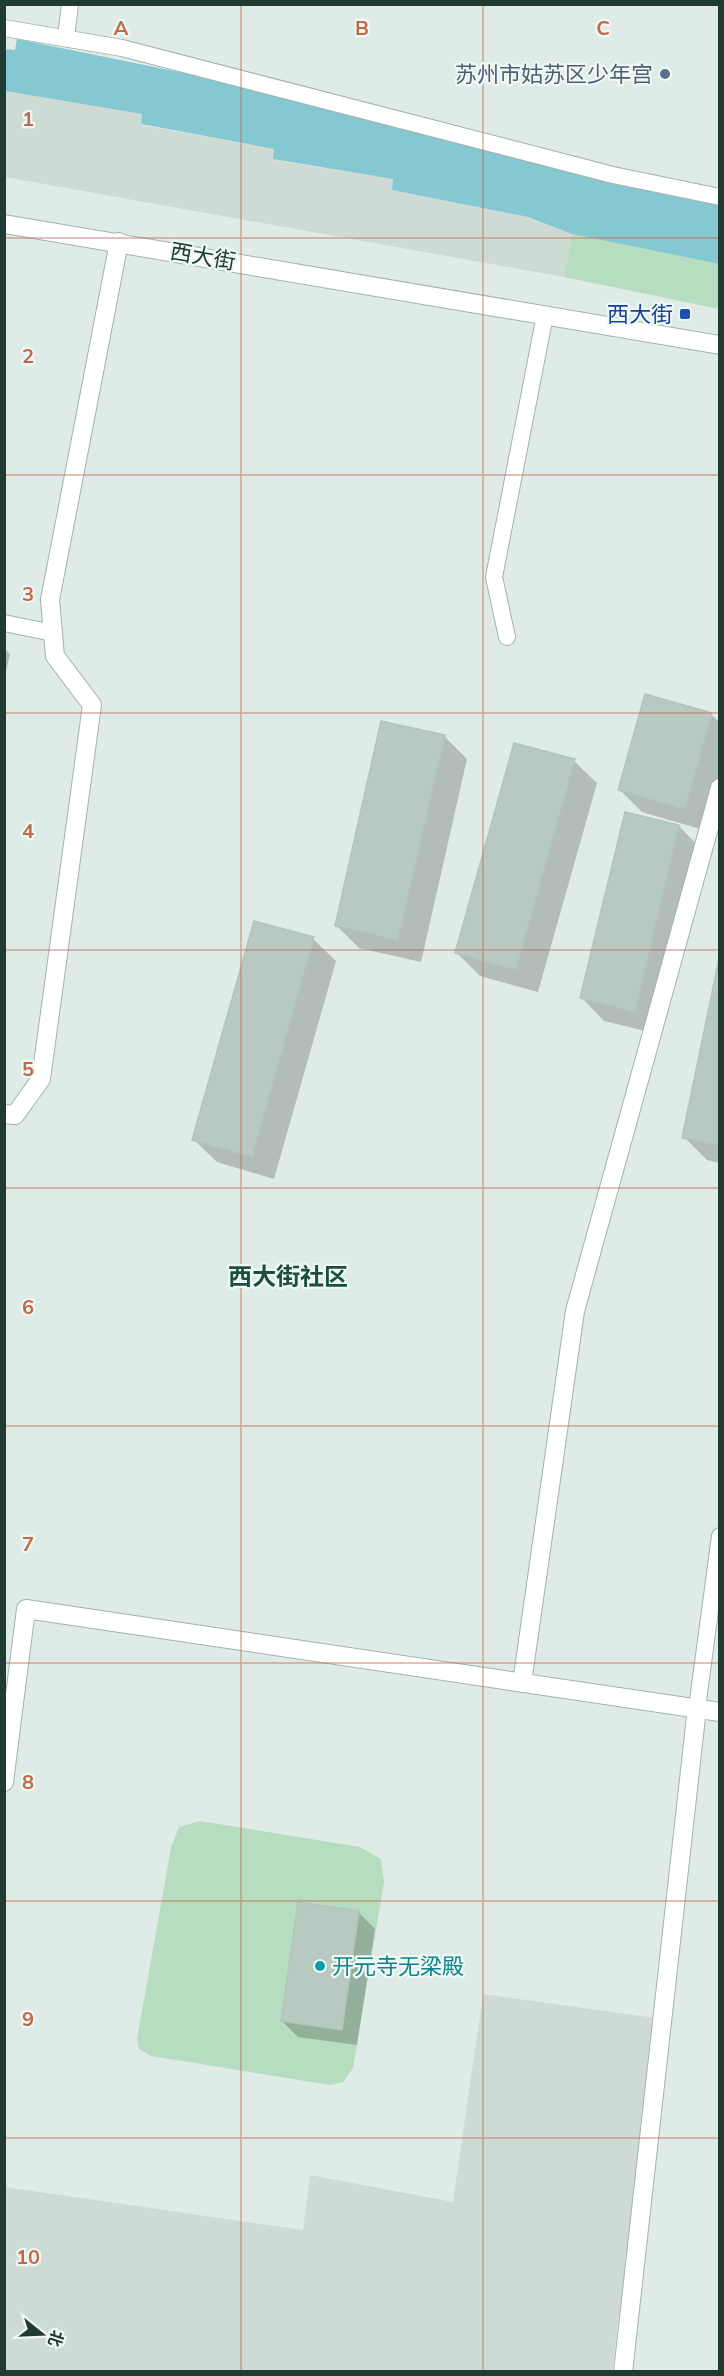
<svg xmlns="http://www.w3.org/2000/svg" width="724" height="2376" font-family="Mulish,'Noto Sans SC',sans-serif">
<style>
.built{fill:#cedbd5}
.green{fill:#b7ddc1}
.water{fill:#85c8d2}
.shadow{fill:#0003}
.building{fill:#b8c9c1;stroke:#b2c5bc;stroke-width:1.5}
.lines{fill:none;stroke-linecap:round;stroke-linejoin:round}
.service-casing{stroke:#a2b3ad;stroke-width:18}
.minor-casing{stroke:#a2b3ad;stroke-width:20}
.tertiary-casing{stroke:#a2b3ad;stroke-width:20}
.service{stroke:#fff;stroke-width:16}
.minor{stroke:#fff;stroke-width:18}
.tertiary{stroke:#fff;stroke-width:18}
.grid{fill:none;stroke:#c0694b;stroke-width:1.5;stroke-opacity:0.55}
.service-dot{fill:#5c6f8a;stroke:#f0f8f4;stroke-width:2}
.transit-dot{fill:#1a4fb4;stroke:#f0f8f4;stroke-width:2}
.culture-dot{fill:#0f9aa8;stroke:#f0f8f4;stroke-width:2}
.labels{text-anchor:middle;stroke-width:4.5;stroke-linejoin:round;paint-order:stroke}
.service-label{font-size:22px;fill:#4e5e75;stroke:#f0f8f4;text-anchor:end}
.street-label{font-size:22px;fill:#203b34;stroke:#f0f8f4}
.transit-label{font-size:22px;fill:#164399;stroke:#f0f8f4;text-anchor:end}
.culture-label{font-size:22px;fill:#0d838f;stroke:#f0f8f4;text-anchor:start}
.neighbourhood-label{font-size:24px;font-weight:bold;fill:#1c4e41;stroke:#f0f8f4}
.grid-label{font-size:20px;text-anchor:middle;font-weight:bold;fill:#c0694b;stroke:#f0f8f4;stroke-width:4.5;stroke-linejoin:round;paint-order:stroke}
</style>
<rect width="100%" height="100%" fill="#dfebe6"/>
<path class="built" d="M 4,91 L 143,114 L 141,125 L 275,149 L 274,160 L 394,179 L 392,190 L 528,217 L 572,234 L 564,277 L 5,177 Z
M 483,1994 L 656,2018 L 612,2371 L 5,2372 L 5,2187 L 303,2230 L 310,2175 L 453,2202 Z"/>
<path class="green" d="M 572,234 L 719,264 L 719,309 L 564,277 Z
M 200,1821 L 360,1847 L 381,1859 L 384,1882 L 353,2068 L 343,2082 L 330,2085 L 151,2056 L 139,2049 L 137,2039 L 171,1848 L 179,1827 Z"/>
<path class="water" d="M 17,39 L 208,78 L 608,181 L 719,205 L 719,264 L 572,234 L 528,217 L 392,190 L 393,179 L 273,159 L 274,149 L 141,124 L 142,114 L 5,91 L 4,49 L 15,50 Z"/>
<path class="shadow" d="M 4,648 L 10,654 L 4,680 Z
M 711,714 L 720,723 L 720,787 L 707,831 L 642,812 L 620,790 Z
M 444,736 L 467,759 L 421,962 L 359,948 L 336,925 Z
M 574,761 L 597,783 L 538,992 L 480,976 L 457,953 Z
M 679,826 L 701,849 L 658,1034 L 604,1021 L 582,998 Z
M 313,939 L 336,961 L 274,1179 L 217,1162 L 194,1140 Z
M 720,962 L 720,1163 L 707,1160 L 684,1137 Z
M 299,1904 L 359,1913 L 375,1929 L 357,2045 L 298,2037 L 282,2021 Z"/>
<path class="building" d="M 645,694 L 712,713 L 685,809 L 618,790 Z
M 381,721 L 445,735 L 398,940 L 335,926 Z
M 514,743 L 575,759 L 516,970 L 455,953 Z
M 625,812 L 679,825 L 635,1012 L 580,998 Z
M 254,921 L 314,937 L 252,1157 L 192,1140 Z
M 720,954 L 720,1145 L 682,1138 Z
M 298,1902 L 359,1911 L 342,2030 L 281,2021 Z"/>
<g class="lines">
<defs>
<path id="service" d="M 4,28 L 122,48 L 613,175 L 720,197
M 66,38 L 70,4
M 4,623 L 53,633
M 507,637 L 494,577 L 545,315
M 697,1708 L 720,1536"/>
<path id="minor" d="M 4,1114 L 15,1115 L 41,1079 L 92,705 L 55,656 L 50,600 L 119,242
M 522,1683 L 575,1311 L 720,788
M 4,1782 L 26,1609 L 720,1712
M 623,2372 L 697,1708"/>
<path id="tertiary" d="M 4,224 L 720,345"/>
</defs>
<use href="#service" class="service-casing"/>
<use href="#minor" class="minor-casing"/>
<use href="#tertiary" class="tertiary-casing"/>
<use href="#service" class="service"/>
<use href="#minor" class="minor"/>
<use href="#tertiary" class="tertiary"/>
</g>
<path class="grid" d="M 241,4 L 241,2372M 483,4 L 483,2372M 4,238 L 720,238M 4,475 L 720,475M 4,713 L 720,713M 4,950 L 720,950M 4,1188 L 720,1188M 4,1426 L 720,1426M 4,1663 L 720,1663M 4,1901 L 720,1901M 4,2138 L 720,2138"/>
<circle class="service-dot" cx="665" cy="74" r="6"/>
<rect class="transit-dot" x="679" y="308" width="12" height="12" rx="3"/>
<circle class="culture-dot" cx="320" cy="1966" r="6"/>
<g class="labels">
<g class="service-label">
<text x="653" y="82">苏州市姑苏区少年宫</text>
</g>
<g class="street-label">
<text transform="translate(203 256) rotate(10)" y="8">西大街</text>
</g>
<g class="transit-label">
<text x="673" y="322">西大街</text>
</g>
<g class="culture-label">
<text x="332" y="1974">开元寺无梁殿</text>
</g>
<g class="neighbourhood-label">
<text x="288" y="1285">西大街社区</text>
</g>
</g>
<g class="grid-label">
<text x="121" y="35">A</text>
<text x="362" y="35">B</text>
<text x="603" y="35">C</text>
<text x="28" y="126">1</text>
<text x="28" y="363">2</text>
<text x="28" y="601">3</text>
<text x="28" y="838">4</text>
<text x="28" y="1076">5</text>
<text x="28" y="1314">6</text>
<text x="28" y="1551">7</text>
<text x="28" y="1789">8</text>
<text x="28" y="2026">9</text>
<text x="28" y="2264">10</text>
</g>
<rect width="724" height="2376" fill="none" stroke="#203b34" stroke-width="12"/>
<g transform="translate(42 2334) rotate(108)" stroke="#f0f8f4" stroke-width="4.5" paint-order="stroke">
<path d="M0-4.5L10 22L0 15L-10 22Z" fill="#203b34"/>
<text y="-9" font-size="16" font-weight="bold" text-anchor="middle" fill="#203b34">北</text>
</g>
</svg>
